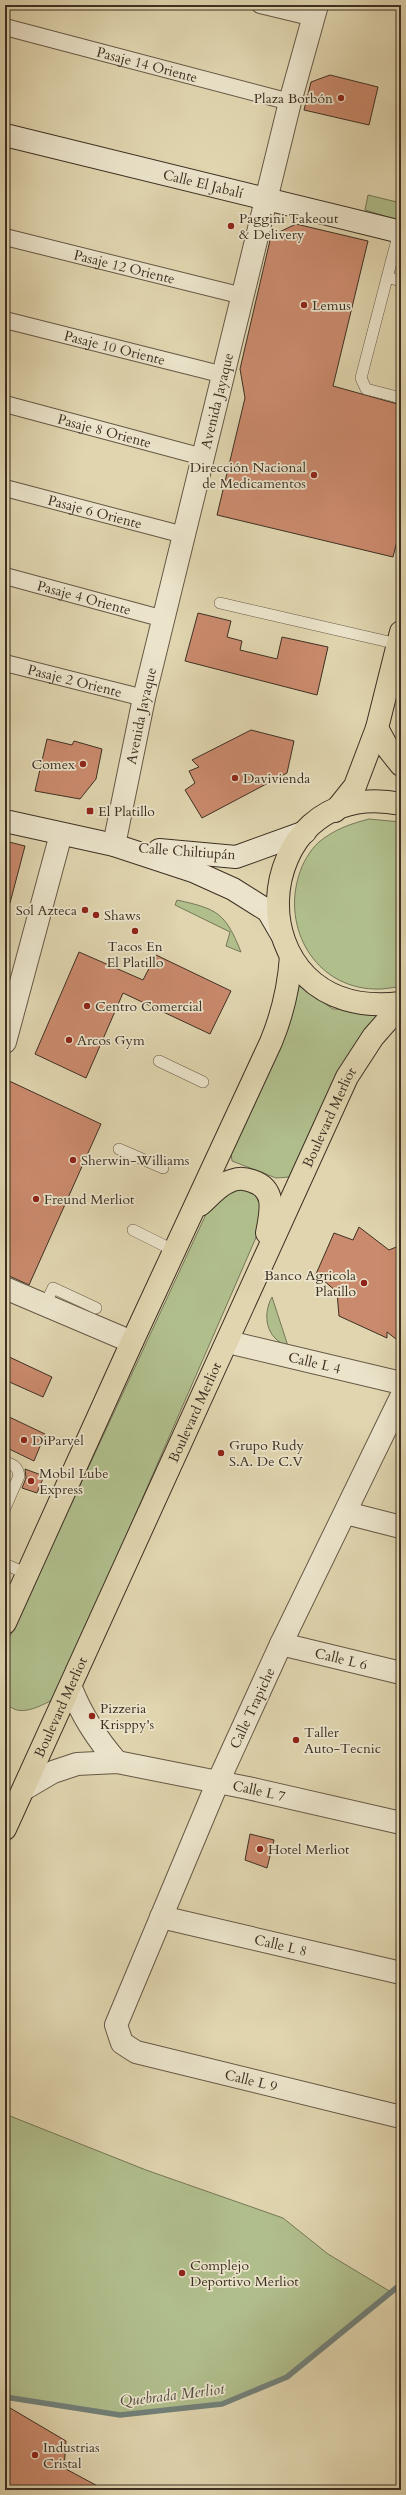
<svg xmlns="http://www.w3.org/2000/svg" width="406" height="2495" font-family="Cardo,serif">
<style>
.green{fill:#b0be8c;stroke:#767758}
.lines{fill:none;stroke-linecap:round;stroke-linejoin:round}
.stream{stroke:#72817a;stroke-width:5.5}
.building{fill:#ca8a6d;stroke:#3d3023}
.service-casing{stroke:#665946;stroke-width:12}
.pedestrian-casing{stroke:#665946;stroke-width:18}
.minor-casing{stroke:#665946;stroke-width:24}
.secondary-casing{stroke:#3d3023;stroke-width:24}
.primary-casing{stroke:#3d3023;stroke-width:24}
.service{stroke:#ebe4cb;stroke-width:11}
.pedestrian{stroke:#ebe4cb;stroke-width:16}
.minor{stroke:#ebe4cb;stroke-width:22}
.secondary{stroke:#ebe4cb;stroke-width:22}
.primary{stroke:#e0d5af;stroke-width:22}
.poi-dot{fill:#8f2418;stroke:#ebe4cb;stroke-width:1.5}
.labels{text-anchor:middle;stroke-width:3.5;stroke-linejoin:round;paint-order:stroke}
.street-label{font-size:14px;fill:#3d3023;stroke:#ebe4cb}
.poi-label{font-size:14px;fill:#3d3023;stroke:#ebe4cb;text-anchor:start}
.water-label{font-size:15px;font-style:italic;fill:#4f4b40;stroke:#ebe4cb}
</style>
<rect width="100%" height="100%" fill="#e0d5af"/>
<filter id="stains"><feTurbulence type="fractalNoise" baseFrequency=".005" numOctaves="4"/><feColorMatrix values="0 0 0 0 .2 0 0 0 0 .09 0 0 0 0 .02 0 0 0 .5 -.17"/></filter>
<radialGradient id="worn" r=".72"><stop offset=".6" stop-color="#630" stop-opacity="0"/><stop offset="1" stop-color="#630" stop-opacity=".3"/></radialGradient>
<path class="green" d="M 368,195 L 401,203 L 401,221 L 365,210 Z
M 369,819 L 401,822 L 401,987 C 392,987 382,990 374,989 C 315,987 282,928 299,875 C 302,864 310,850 319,842 C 335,829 350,824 369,819 Z
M 177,900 C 217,909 225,912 241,952 L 226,946 L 230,932 L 175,905 Z
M 298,985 L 333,1009 L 384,1011 L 368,1025 L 344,1062 L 289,1177 L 276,1178 L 232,1161 L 231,1153 Z
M 253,1184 L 268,1210 L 55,1699 C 39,1706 18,1720 5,1701 L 5,1647 L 214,1197 Z
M 272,1297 L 288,1346 C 266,1339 262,1315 272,1297 Z
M 5,2114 L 146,2170 L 283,2218 L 328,2254 L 391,2292 L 287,2377 L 222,2404 L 120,2415 L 5,2397 Z"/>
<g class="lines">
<path class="stream" d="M 5,2397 L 120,2415 L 222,2404 L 287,2377 L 401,2284"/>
</g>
<path class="building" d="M 330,75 L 378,87 L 369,125 L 304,110 L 311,82 Z
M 296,224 L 368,241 L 333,386 L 401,405 L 401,525 L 393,557 L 217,515 L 245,398 L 240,369 L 271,236 Z
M 198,613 L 231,621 L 227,637 L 242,641 L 240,650 L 277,659 L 282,637 L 328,647 L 317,695 L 185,661 Z
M 251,730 L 294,741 L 287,773 L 202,818 L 185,790 L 195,783 L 189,771 L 199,767 L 192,760 Z
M 47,739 L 72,745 L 74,741 L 102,749 L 96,779 L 80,799 L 35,791 Z
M 5,841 L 25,846 L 10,903 L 5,902 Z
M 79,952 L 143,980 L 156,955 L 231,991 L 210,1034 L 123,993 L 86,1078 L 35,1054 Z
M 5,1079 L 101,1124 L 29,1285 L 5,1274 Z
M 359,1227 L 389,1250 L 401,1245 L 401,1343 L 387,1332 L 387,1338 L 339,1316 L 337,1292 L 316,1274 L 334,1233 L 353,1240 Z
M 5,1355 L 52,1377 L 43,1397 L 5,1380 Z
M 5,1415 L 45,1434 L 34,1461 L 5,1447 Z
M 25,1469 L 44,1476 L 37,1493 L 22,1488 L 26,1478 Z
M 250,1834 L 274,1840 L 267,1868 L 245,1860 Z
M 5,2405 L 66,2441 L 64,2468 L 105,2490 L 5,2490 Z"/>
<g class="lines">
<defs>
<path id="service" d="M 399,232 L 361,378 L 366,389 L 401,398
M 387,277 L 401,281
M 220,603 L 398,644
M 159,1061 L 203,1082
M 119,1149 L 163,1168
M 133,1230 L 175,1251
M 45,1305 L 53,1288 L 96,1308
M 5,1462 C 13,1464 18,1467 19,1476 L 5,1508
M 5,1564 L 27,1574"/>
<g id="pedestrian">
<path d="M 260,5 L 314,18"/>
<path id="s1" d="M 5,27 L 290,102"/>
<path id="s2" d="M 5,237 L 243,296"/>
<path id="s3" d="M 5,320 L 224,375"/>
<path id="s4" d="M 5,404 L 203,457"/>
<path id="s5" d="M 5,488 L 184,535"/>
<path id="s6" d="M 5,576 L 164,619"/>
<path id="s7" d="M 5,663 L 144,698"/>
</g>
<g id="minor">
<path id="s8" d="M 114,845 L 144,698 L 290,102 L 317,5"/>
<path d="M 5,1042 L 61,834"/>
<path d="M 5,1288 L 132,1342"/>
<path id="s9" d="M 228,1342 L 401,1383"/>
<path id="s10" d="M 401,1397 L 281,1644 L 217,1784 L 116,2025 L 122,2043 L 136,2052 L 401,2117"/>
<path d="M 346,1513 L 401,1527"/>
<path id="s11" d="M 281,1644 L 401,1673"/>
<path d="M 71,1688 C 82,1716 97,1739 117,1762"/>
<path id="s12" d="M 24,1789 L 53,1772 L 77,1764 L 117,1762 L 248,1788 L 401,1823"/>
<path id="s13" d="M 161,1917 L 401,1973"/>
</g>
<g id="secondary">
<path id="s14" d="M 5,135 L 401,232"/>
<path d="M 5,821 L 114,845 L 193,871 L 233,889 L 268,911 L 282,935"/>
<path d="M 159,850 L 236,857 L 305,832"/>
</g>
<g id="primary">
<path d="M 377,728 L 389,750 L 401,765"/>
<path d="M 401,804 C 245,773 229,1024 401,1003"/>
<path d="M 335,811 L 355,786 L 377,728 L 401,632"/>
<path d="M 200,1205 C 208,1198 218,1186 228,1182 C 237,1178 243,1178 252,1181 C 277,1189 271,1212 267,1233"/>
<path d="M 5,1623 L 132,1342 L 271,1042 C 283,1013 289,987 291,956"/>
<path id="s15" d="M 5,1829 L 347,1077 L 373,1037 L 401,1005"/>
</g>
</defs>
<use href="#service" class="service-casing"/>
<use href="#pedestrian" class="pedestrian-casing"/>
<use href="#minor" class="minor-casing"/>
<use href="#secondary" class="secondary-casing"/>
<use href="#primary" class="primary-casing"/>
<use href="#service" class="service"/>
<use href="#pedestrian" class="pedestrian"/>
<use href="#minor" class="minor"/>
<use href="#secondary" class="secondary"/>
<use href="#primary" class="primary"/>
</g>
<g class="poi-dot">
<circle cx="341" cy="98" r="4"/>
<circle cx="231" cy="226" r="4"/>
<circle cx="304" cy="305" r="4"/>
<circle cx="314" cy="475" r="4"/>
<circle cx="83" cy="764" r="4"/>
<circle cx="235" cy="778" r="4"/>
<rect x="86" y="807" width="8" height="8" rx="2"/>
<circle cx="85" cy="910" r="4"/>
<circle cx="96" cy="915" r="4"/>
<circle cx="135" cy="931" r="4"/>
<circle cx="87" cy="1006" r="4"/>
<circle cx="69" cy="1040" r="4"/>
<circle cx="73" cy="1160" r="4"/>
<circle cx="36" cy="1199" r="4"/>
<circle cx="364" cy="1283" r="4"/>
<circle cx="24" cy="1440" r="4"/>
<circle cx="221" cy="1453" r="4"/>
<circle cx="31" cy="1481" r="4"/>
<circle cx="92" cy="1716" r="4"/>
<circle cx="296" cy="1740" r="4"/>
<circle cx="260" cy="1849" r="4"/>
<circle cx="182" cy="2273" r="4"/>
<circle cx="35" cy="2455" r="4"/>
</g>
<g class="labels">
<g class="street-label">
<text dy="5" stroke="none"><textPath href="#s1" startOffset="147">Pasaje 14 Oriente</textPath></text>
<text dy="5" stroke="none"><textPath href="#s14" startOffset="204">Calle El Jabalí</textPath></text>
<text dy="5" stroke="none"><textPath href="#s2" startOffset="123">Pasaje 12 Oriente</textPath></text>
<text dy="5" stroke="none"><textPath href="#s3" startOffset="113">Pasaje 10 Oriente</textPath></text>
<text dy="5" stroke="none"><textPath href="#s8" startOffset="456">Avenida Jayaque</textPath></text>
<text dy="5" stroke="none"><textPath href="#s4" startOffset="103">Pasaje 8 Oriente</textPath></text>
<text dy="5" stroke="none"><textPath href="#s5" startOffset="93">Pasaje 6 Oriente</textPath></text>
<text dy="5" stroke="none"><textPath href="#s6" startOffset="82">Pasaje 4 Oriente</textPath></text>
<text dy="5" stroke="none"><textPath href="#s7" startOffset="72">Pasaje 2 Oriente</textPath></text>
<text dy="5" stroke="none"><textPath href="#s8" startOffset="132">Avenida Jayaque</textPath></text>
<text transform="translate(187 851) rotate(4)" y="5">Calle Chiltiupán</text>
<text dy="5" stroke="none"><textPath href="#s15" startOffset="782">Boulevard Merliot</textPath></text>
<text dy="5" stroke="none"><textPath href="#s9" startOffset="89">Calle L 4</textPath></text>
<text dy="5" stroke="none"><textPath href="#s15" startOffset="458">Boulevard Merliot</textPath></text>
<text dy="5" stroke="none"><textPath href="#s11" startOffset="62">Calle L 6</textPath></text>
<text dy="5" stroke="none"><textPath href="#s15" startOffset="134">Boulevard Merliot</textPath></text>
<text transform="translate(252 1708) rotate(-65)" y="5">Calle Trapiche</text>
<text dy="5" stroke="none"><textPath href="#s12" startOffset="244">Calle L 7</textPath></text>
<text dy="5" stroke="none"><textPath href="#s13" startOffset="123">Calle L 8</textPath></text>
<text dy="5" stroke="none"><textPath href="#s10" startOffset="844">Calle L 9</textPath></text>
</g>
<g class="poi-label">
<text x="333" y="103" text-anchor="end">Plaza Borbón</text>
<text x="239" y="223">Paggini Takeout<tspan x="239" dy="16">&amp; Delivery</tspan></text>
<text x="312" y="310">Lemus</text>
<text x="306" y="472" text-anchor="end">Dirección Nacional<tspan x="306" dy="16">de Medicamentos</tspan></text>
<text x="75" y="769" text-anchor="end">Comex</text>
<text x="243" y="783">Davivienda</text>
<text x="98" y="816">El Platillo</text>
<text x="77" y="915" text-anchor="end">Sol Azteca</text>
<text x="104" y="920">Shaws</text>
<text x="135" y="951" text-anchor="middle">Tacos En<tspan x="135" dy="16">El Platillo</tspan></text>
<text x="95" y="1011">Centro Comercial</text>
<text x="77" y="1045">Arcos Gym</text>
<text x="81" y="1165">Sherwin-Williams</text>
<text x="44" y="1204">Freund Merliot</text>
<text x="356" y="1280" text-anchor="end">Banco Agricola<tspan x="356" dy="16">Platillo</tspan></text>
<text x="32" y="1445">DiParvel</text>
<text x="229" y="1450">Grupo Rudy<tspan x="229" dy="16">S.A. De C.V</tspan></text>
<text x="39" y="1478">Mobil Lube<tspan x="39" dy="16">Express</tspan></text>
<text x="100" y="1713">Pizzeria<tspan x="100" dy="16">Krisppy's</tspan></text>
<text x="304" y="1737">Taller<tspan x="304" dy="16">Auto-Tecnic</tspan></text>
<text x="268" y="1854">Hotel Merliot</text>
<text x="190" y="2270">Complejo<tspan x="190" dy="16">Deportivo Merliot</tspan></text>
<text x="43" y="2452">Industrias<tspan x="43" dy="16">Cristal</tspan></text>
</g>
<g class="water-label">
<text transform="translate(172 2395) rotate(-7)" y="5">Quebrada Merliot</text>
</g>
</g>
<rect width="406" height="2495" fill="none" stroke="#e0d5af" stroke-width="20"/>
<rect x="6" y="6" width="394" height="2483" fill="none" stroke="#3d3023" stroke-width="2"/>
<rect x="10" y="10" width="386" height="2475" fill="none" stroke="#3d3023"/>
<rect width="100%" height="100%" filter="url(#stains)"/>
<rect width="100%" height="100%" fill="url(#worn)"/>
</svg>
